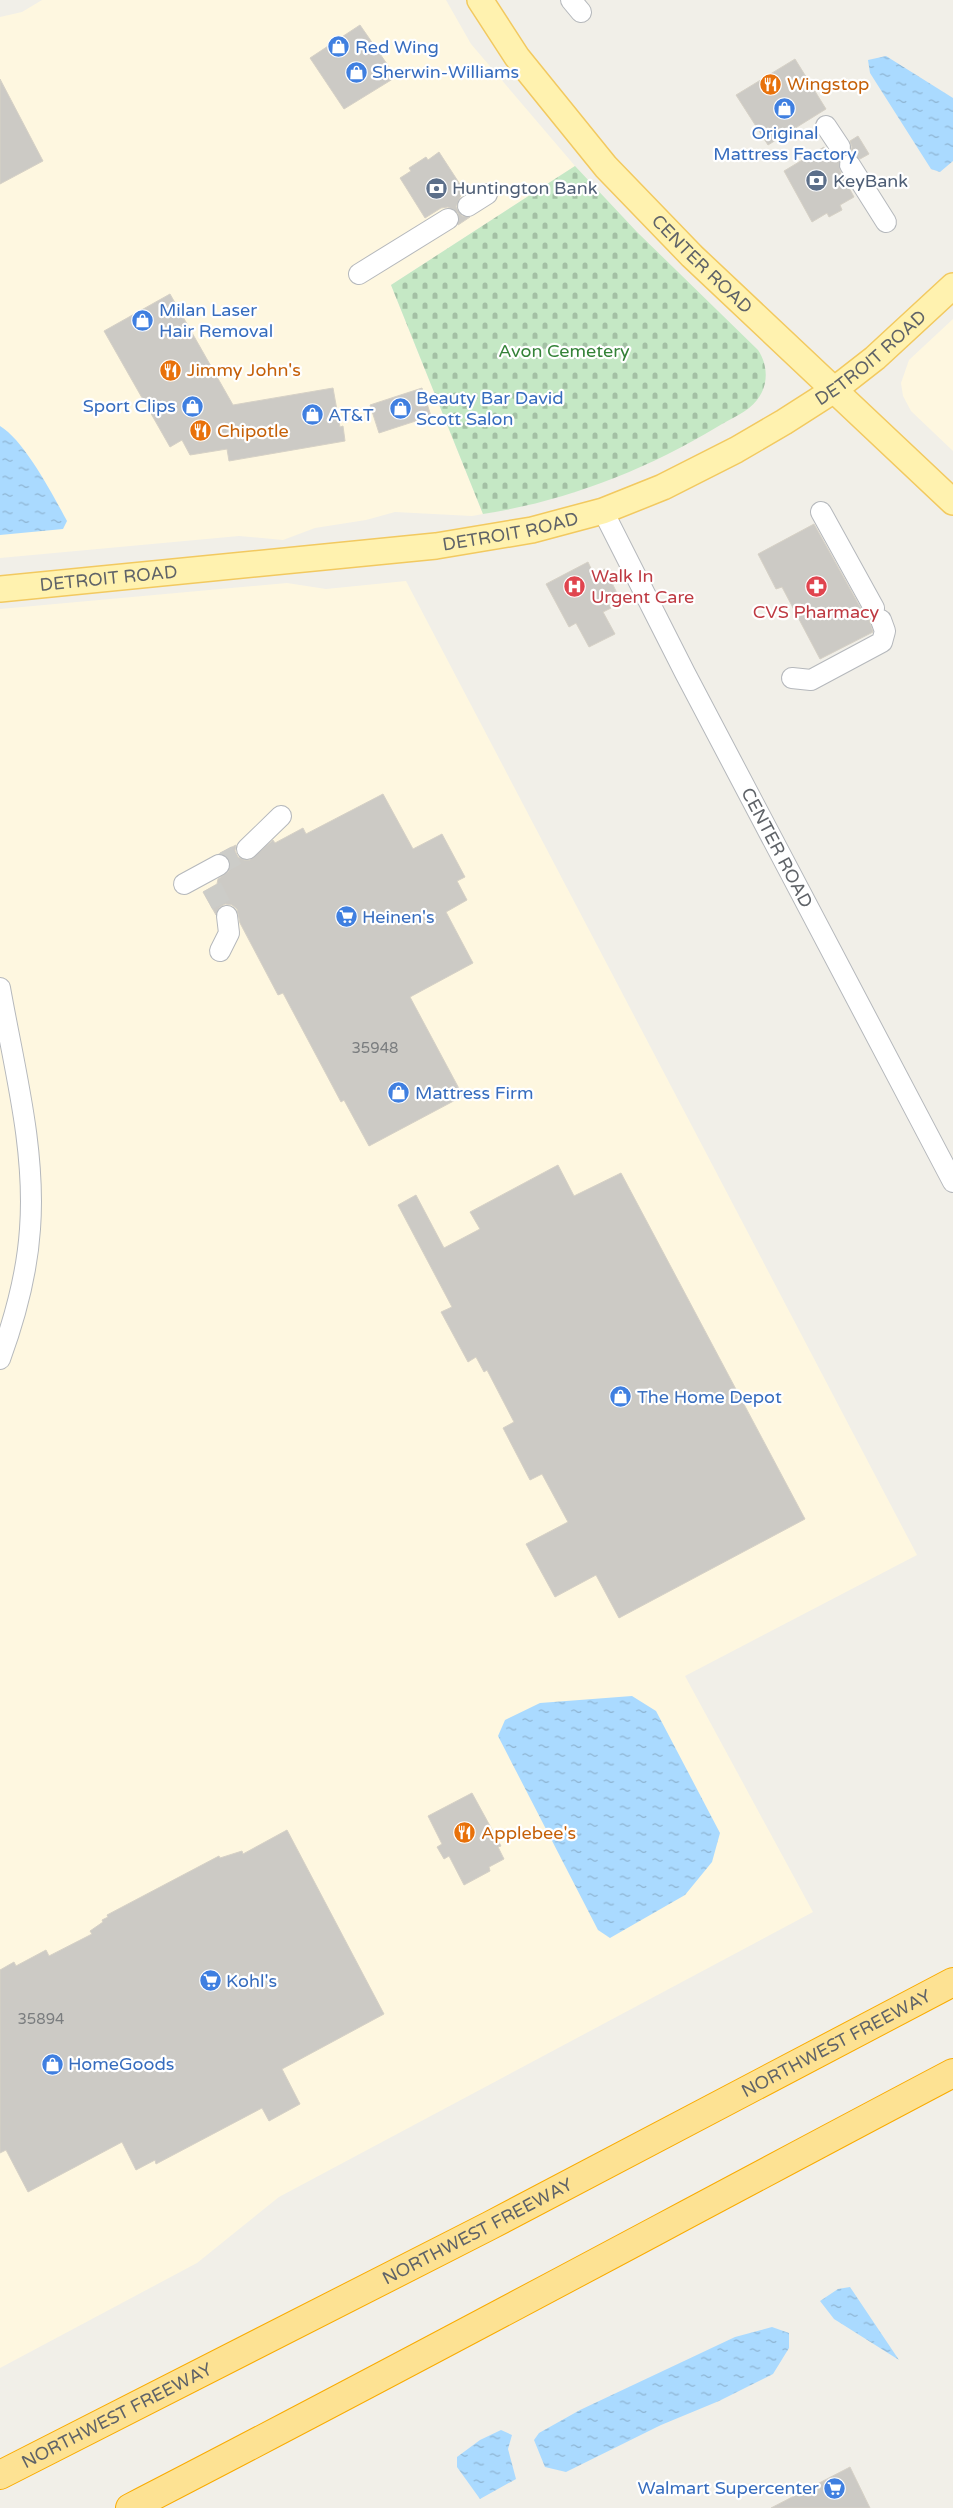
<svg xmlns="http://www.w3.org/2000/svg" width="953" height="2508" font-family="'Varela Round',sans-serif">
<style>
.commercial{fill:#fef7e0}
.cemetery{fill:url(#cemetery-stones)}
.water{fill:url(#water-ripples)}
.building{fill:#cccac5;stroke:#d6d1c6}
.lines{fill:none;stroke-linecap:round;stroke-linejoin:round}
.minor-tunnel{stroke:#ccccc8;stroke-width:20;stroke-dasharray:20 10;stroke-linecap:butt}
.minor-casing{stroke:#b5b8bc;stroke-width:22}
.major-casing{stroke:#f2c960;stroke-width:28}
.highway-casing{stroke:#f9ab00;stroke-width:30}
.minor{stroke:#fff;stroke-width:20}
.major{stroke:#fff2af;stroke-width:25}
.highway{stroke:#fde293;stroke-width:28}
.labels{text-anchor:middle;stroke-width:4.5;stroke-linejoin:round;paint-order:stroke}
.number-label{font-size:15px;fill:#7a7d7f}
.shop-label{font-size:18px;fill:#366cbe;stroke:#fff;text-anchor:start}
.food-label{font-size:18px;fill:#c56008;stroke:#fff;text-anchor:start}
.service-label{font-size:18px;fill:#4e5e75;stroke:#fff;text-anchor:start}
.street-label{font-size:18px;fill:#5f6368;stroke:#fff}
.park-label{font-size:18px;fill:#348238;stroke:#fff}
.health-label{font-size:18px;fill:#be3a42;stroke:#fff;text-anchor:start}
</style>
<defs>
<pattern id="cemetery-stones" width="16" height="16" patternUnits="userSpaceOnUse" patternTransform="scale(1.25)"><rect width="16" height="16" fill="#c5e8c5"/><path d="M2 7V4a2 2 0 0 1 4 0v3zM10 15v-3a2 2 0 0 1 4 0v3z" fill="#a3c0a4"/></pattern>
<pattern id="water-ripples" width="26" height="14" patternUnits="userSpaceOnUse" patternTransform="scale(1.25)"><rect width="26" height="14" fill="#aadaff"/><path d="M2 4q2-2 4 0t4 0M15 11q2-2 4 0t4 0" fill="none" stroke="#8eb4d2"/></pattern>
</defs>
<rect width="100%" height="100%" fill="#f1efe8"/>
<path class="commercial" d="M 42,0 L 446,0 L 471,44 L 575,166 L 391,285 L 483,514 L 472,516 L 395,512 L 366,520 L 315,528 L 283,540 L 239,536 L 0,558 L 0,17 L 22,12 Z
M 953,319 L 953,451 L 911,411 L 903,396 L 901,383 L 909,360 Z
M 406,581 L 917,1555 L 685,1676 L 813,1912 L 279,2197 L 197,2263 L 0,2368 L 0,609 L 287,583 L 326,589 Z"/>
<path class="cemetery" d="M 575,166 L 637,232 L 758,350 C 768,365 769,385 757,400 C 748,412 730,419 717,427 C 644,471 566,501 483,514 L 391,285 Z"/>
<path class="water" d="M 886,56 L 953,98 L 953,161 L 940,172 L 931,169 L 870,73 L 868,60 Z
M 0,426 C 24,440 53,495 67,521 L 63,529 L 0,535 Z
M 632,1696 L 656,1711 L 720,1833 L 712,1862 L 685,1895 L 610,1938 L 598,1930 L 498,1736 L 505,1720 L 540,1703 Z
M 850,2287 L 899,2360 L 834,2319 L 820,2301 L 838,2289 Z
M 772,2327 L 789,2333 L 789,2348 L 773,2374 L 719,2401 L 661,2425 L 566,2472 L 545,2467 L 534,2440 L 539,2433 L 580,2410 L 735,2337 Z
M 501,2430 L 512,2435 L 508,2449 L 516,2479 L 480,2499 L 457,2467 L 457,2457 L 480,2440 Z"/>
<path class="building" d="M 360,25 L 396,77 L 344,109 L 310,58 Z
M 795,59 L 826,109 L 768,145 L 736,95 Z
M 0,79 L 43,161 L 0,184 Z
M 858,136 L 869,154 L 860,159 L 850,153 L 852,147 L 850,141 Z
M 824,147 L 828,154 L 840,159 L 840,171 L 854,197 L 840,205 L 842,210 L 829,217 L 827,213 L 812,222 L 784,171 Z
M 439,152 L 465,192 L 461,195 L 456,207 L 462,216 L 470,217 L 458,225 L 458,213 L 448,207 L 441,208 L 425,218 L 400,178 L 411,171 L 409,168 L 426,157 L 428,160 Z
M 170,294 L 233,405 L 333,388 L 340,427 L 343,426 L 345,441 L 229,461 L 227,449 L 190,455 L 182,440 L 170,447 L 104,331 Z
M 422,388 L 431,416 L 379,433 L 370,405 Z
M 814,524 L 864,614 L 869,619 L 873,632 L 820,659 L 782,587 L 776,589 L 758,554 Z
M 588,562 L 594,575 L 605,569 L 619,597 L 608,603 L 611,608 L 603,612 L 615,634 L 589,647 L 576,623 L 569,627 L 546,584 Z
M 383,794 L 413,849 L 442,834 L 465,877 L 457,881 L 467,900 L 446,912 L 473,963 L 410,997 L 463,1096 L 369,1146 L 344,1100 L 341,1102 L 283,993 L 278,995 L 240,923 L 237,909 L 232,905 L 225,904 L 220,907 L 216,915 L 203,892 L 217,884 L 218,879 L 229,871 L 230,860 L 220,853 L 236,845 L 235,851 L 238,857 L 244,860 L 250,860 L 273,840 L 275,843 L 303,828 L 306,834 Z
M 558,1165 L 574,1196 L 621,1173 L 805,1519 L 619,1618 L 596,1575 L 555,1597 L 526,1544 L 568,1522 L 542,1474 L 530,1480 L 503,1428 L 514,1422 L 487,1370 L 484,1372 L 476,1357 L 468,1362 L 441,1312 L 452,1307 L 398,1205 L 416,1195 L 444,1248 L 480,1229 L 470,1212 Z
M 472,1793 L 501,1846 L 498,1847 L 504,1859 L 489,1867 L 490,1871 L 464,1885 L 449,1856 L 444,1859 L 437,1847 L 442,1844 L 428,1816 Z
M 287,1830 L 384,2014 L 282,2069 L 300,2104 L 269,2121 L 262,2108 L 156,2164 L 155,2160 L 136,2170 L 122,2142 L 28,2192 L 6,2150 L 0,2153 L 0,1970 L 14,1962 L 16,1966 L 46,1950 L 49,1956 L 92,1934 L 90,1931 L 103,1922 L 102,1920 L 108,1917 L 107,1915 L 219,1856 L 220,1858 L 242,1851 L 243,1854 Z
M 850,2467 L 870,2508 L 771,2508 Z"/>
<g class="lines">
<path class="minor-tunnel" d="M 219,865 L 247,849
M 212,887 L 227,916"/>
<defs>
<g id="minor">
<path d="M 571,0 L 581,12"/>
<path d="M 826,126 L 840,147"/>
<path d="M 850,165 L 886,222"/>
<path d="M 468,206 L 487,194"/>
<path d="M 359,274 L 448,219"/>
<path id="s1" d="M 603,511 L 685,673 L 953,1182"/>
<path d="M 821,512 L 874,608"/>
<path d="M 792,678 L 811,680 L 882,642 L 885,631 L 881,620"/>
<path d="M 247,849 L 281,816"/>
<path d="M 184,884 L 219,865"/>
<path d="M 220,951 L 229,933 L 227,916"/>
<path d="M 0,988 C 14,1067 36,1149 30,1229 C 27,1274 15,1318 0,1359"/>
</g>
<g id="major">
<path id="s2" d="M 480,0 L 517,57 L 606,167 L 692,256 L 953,502"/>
<path id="s3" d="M 0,589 L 436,546 L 532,530 L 603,511 L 663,487 L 736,450 L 784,422 L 834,390 L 875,358 L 953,286"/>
</g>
<g id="highway">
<path id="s4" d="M 0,2475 L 489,2226 L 953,1982"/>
<path d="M 130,2508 C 406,2366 678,2218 953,2073"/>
</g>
</defs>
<use href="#minor" class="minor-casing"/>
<use href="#major" class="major-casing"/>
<use href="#highway" class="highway-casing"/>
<use href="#minor" class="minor"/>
<use href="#major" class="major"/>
<use href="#highway" class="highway"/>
</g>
<defs>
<symbol id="shop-disc" viewBox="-11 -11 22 22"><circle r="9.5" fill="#3f7fe0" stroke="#fff"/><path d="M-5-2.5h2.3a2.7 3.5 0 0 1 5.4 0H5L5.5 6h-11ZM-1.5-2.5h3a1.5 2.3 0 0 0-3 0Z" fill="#fff"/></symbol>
<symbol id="restaurant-disc" viewBox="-11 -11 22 22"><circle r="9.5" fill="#e8710a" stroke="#fff"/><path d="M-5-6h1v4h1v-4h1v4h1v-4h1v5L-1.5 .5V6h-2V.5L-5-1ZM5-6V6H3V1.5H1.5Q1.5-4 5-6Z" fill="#fff"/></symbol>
<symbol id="bank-disc" viewBox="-11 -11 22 22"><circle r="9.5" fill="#5c6f8a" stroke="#fff"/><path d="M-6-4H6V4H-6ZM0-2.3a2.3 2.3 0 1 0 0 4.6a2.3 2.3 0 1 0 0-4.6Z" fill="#fff"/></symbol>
<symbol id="hospital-disc" viewBox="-11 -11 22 22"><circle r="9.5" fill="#e0444e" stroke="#fff"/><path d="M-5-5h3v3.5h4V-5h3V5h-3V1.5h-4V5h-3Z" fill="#fff"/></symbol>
<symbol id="pharmacy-disc" viewBox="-11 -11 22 22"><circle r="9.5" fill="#e0444e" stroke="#fff"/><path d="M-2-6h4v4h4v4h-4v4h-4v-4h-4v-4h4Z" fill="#fff"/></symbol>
<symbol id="supermarket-disc" viewBox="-11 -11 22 22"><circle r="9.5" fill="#3f7fe0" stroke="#fff"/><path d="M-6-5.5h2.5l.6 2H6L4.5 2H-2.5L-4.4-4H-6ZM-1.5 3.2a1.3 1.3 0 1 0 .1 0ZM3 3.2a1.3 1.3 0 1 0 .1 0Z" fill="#fff"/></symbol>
</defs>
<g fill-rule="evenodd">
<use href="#shop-disc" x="326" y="34" width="25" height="25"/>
<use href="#shop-disc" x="344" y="60" width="25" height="25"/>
<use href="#restaurant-disc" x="758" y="72" width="25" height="25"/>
<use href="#shop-disc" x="772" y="96" width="25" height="25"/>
<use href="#bank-disc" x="804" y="168" width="25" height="25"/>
<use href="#bank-disc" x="424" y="176" width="25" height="25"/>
<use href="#shop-disc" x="130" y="308" width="25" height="25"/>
<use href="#restaurant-disc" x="158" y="358" width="25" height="25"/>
<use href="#shop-disc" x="180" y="394" width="25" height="25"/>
<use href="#shop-disc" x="388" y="396" width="25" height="25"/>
<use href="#shop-disc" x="300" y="402" width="25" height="25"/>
<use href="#restaurant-disc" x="188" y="418" width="25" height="25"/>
<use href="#hospital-disc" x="562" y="574" width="25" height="25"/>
<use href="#pharmacy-disc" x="804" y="574" width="25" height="25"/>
<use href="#supermarket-disc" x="334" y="904" width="25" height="25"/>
<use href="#shop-disc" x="386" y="1080" width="25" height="25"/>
<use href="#shop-disc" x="608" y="1384" width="25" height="25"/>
<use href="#restaurant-disc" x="452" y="1820" width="25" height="25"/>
<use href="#supermarket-disc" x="198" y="1968" width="25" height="25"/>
<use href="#shop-disc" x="40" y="2052" width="25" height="25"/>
<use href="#supermarket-disc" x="822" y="2476" width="25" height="25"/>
</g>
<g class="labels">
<g class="number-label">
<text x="375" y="1053">35948</text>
<text x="41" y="2024">35894</text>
</g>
<g class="shop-label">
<text x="355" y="53">Red Wing</text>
<text x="372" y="78">Sherwin-Williams</text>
<text x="785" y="139" text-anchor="middle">Original<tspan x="785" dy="21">Mattress Factory</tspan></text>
<text x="159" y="316">Milan Laser<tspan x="159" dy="21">Hair Removal</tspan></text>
<text x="416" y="404">Beauty Bar David<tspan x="416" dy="21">Scott Salon</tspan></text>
<text x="176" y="412" text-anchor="end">Sport Clips</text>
<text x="328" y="421">AT&amp;T</text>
<text x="362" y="923">Heinen's</text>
<text x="415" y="1099">Mattress Firm</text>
<text x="637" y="1403">The Home Depot</text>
<text x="226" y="1987">Kohl's</text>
<text x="68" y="2070">HomeGoods</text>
<text x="819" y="2494" text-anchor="end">Walmart Supercenter</text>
</g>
<g class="food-label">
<text x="787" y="90">Wingstop</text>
<text x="187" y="376">Jimmy John's</text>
<text x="217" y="437">Chipotle</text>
<text x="481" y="1839">Applebee's</text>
</g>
<g class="service-label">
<text x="833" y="187">KeyBank</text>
<text x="452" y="194">Huntington Bank</text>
</g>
<g class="street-label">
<text dy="6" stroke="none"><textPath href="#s2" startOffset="346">CENTER ROAD</textPath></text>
<text dy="6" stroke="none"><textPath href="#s3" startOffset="919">DETROIT ROAD</textPath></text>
<text dy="6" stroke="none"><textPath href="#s3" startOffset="514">DETROIT ROAD</textPath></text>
<text dy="6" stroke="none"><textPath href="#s3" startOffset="109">DETROIT ROAD</textPath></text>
<text dy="6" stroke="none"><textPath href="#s1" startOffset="379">CENTER ROAD</textPath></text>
<text dy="6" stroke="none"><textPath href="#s4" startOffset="941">NORTHWEST FREEWAY</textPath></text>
<text dy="6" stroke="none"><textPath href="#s4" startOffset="536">NORTHWEST FREEWAY</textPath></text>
<text dy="6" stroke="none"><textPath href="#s4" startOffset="131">NORTHWEST FREEWAY</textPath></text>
</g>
<g class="park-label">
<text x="564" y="357">Avon Cemetery</text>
</g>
<g class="health-label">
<text x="591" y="582">Walk In<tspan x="591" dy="21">Urgent Care</tspan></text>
<text x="816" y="618" text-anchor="middle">CVS Pharmacy</text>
</g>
</g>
</svg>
